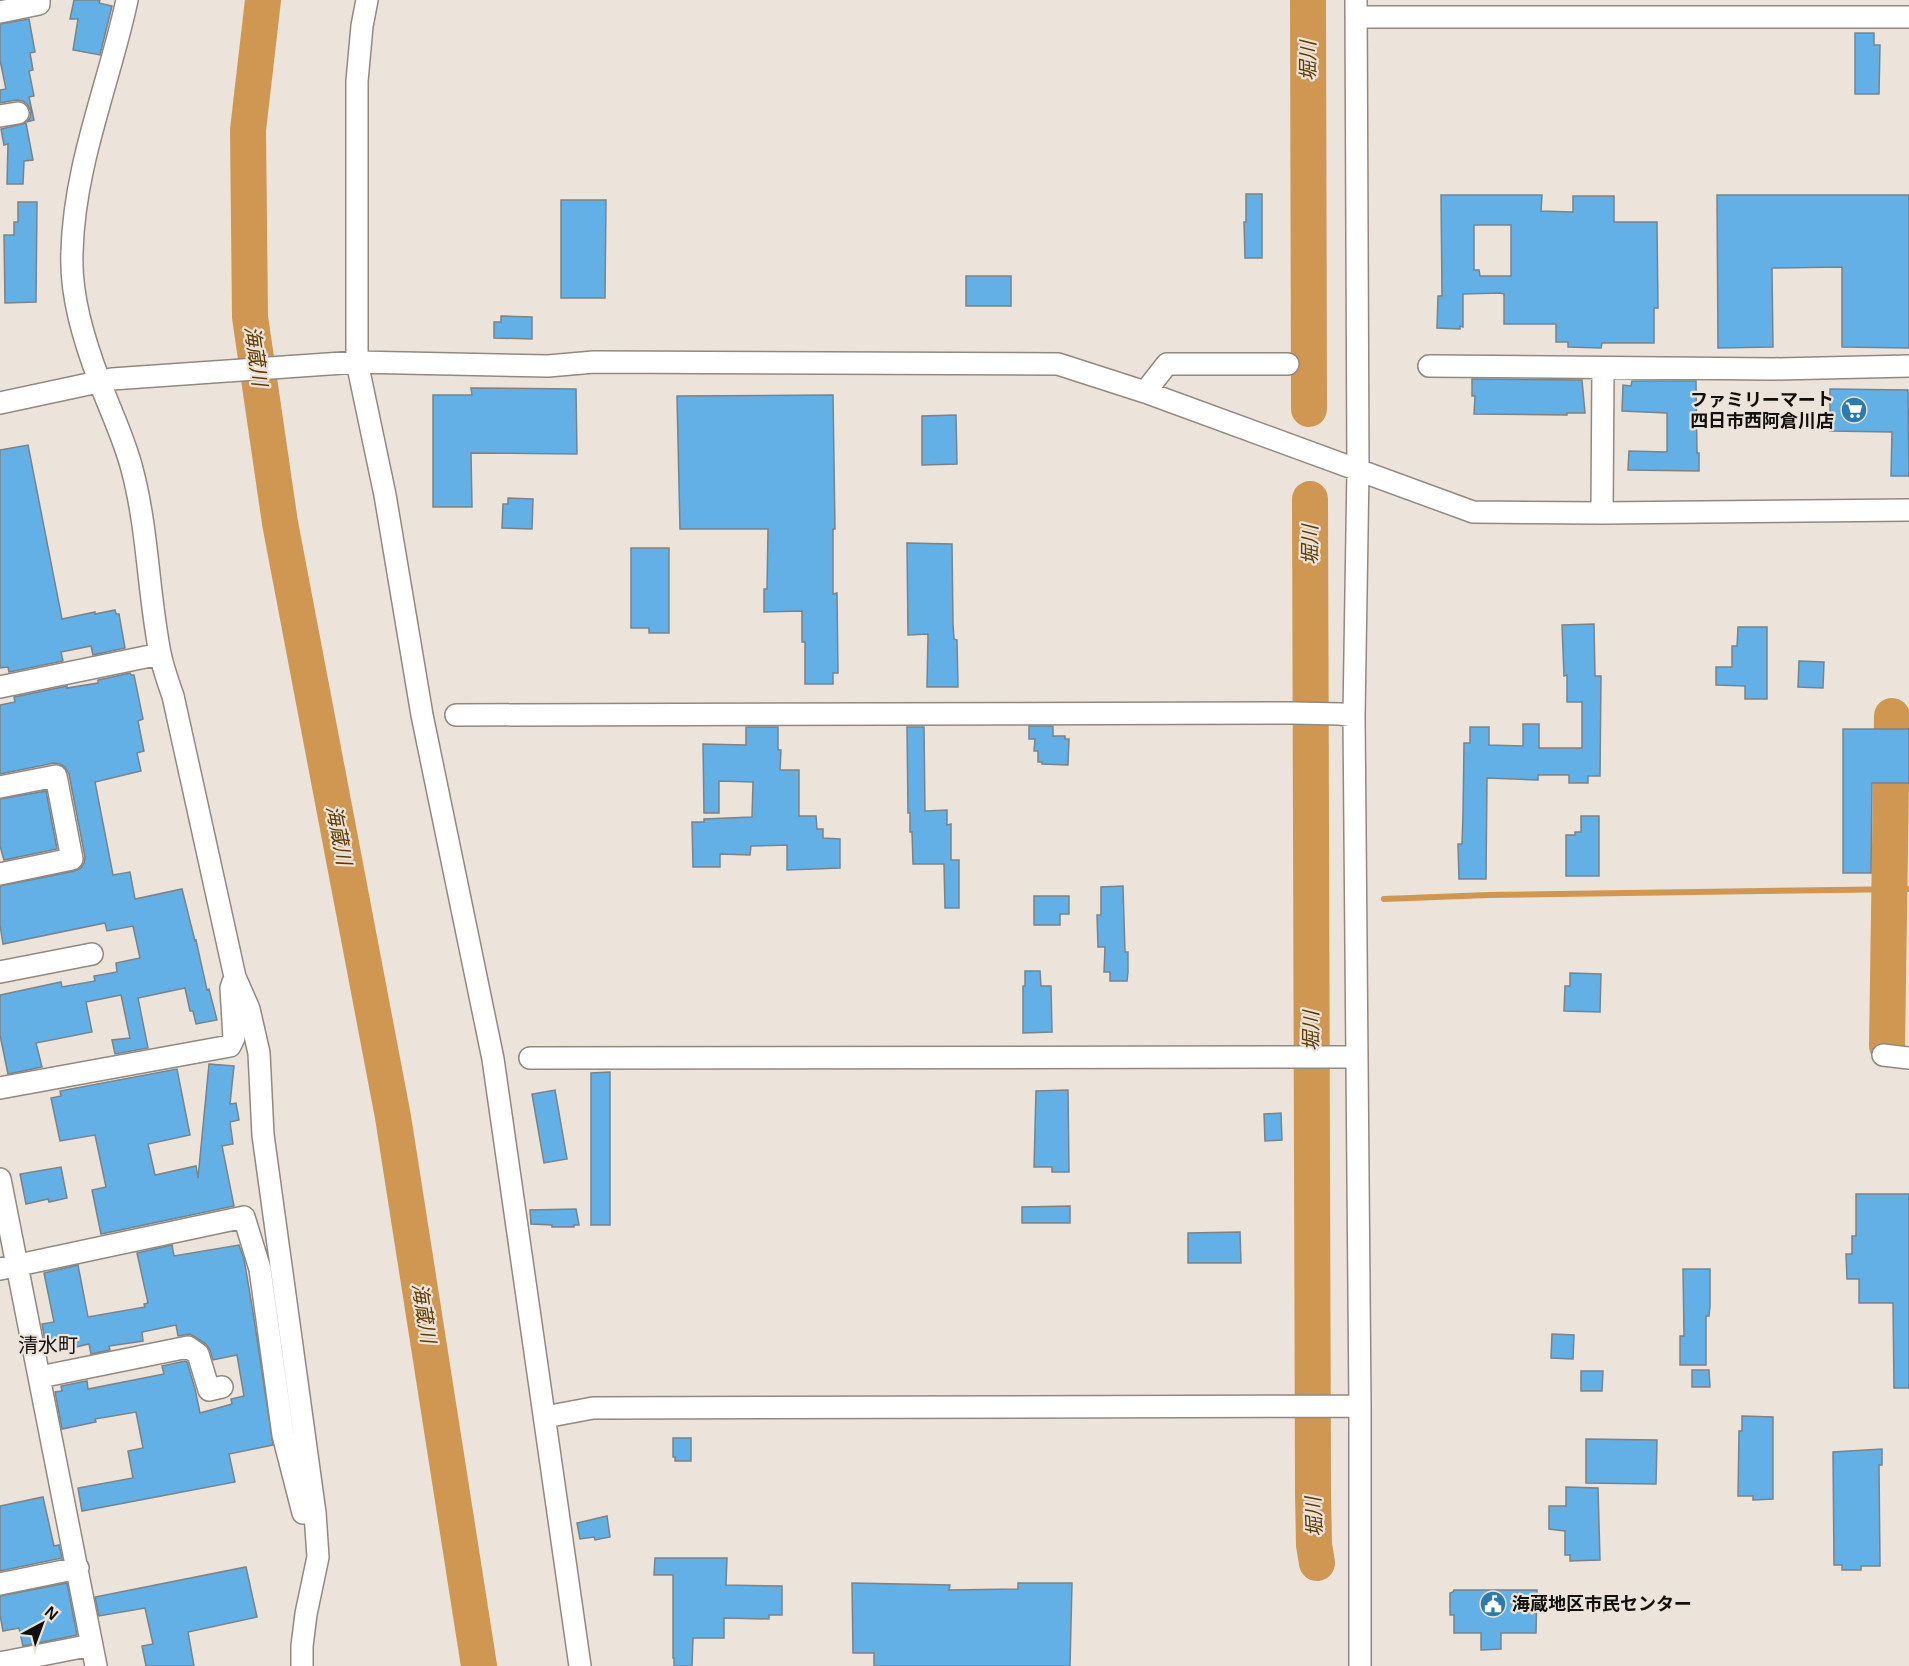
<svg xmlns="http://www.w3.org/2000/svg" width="1909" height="1666" font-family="Helvetica,'Noto Sans JP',sans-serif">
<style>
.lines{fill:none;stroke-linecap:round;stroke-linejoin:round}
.stream{stroke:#d09752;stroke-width:6}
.river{stroke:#d09752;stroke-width:36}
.building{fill:#63b0e6;stroke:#79838a;stroke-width:1.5;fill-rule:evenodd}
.minor-casing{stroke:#918980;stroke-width:24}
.minor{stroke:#fff;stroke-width:21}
.labels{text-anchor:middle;stroke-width:4.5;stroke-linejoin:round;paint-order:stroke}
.poi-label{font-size:18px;font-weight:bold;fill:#110e0b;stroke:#ece4da;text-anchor:end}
.water-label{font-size:20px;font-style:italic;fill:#5e3900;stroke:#ece4da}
.neighbourhood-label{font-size:20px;fill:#110e0b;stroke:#ece4da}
</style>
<rect width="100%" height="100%" fill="#ece4da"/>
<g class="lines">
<path class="stream" d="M 1384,899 L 1488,895 L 1909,889"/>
<path class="river" d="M 263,0 L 248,130 L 250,317 L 280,523 L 393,1117 L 479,1666
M 1308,0 L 1309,409
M 1310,499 L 1313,1493 L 1314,1545 L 1317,1563
M 1887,1046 L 1892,716"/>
</g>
<path class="building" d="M 74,0 L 100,0 L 99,3 L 112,6 L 100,55 L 73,50 L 78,19 L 70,19 Z
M 29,19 L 35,52 L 30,53 L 33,70 L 29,71 L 34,96 L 29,97 L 34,120 L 27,122 L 30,118 L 31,111 L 27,104 L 23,101 L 16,100 L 0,103 L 0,90 L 6,89 L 0,60 L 0,24 Z
M 1855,33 L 1874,33 L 1874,45 L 1880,45 L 1879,94 L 1855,94 Z
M 26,123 L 33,160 L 24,161 L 23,184 L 7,184 L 8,144 L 4,145 L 1,129 Z
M 1246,194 L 1262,194 L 1262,258 L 1245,258 L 1244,222 L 1246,222 Z
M 1441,195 L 1542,195 L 1541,211 L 1573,212 L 1573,196 L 1614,196 L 1614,222 L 1657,222 L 1658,308 L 1654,308 L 1654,343 L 1602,343 L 1601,348 L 1568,347 L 1568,342 L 1556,342 L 1556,324 L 1504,324 L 1504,294 L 1500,293 L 1463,294 L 1463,327 L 1460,326 L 1460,329 L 1437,328 L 1438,296 L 1442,296 ZM 1474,225 L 1511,225 L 1511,276 L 1480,276 L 1479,270 L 1474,270 Z
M 1717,195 L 1909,195 L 1909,348 L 1842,347 L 1842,267 L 1772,268 L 1773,347 L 1718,348 Z
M 561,200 L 606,200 L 605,298 L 561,298 Z
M 18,202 L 37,202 L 36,302 L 5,303 L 4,235 L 14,235 L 14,222 L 18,222 Z
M 966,276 L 1011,276 L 1011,306 L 966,306 Z
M 501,316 L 532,317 L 532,339 L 494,338 L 494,322 L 501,322 Z
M 1472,379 L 1582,380 L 1585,413 L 1567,413 L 1567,415 L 1474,414 L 1475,396 L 1472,396 Z
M 1632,381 L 1696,381 L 1697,453 L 1699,453 L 1699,471 L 1628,470 L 1629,451 L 1667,452 L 1667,413 L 1622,411 L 1623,385 L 1631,386 Z
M 471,388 L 576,389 L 577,454 L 471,453 L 472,507 L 433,507 L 433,395 L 472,395 Z
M 1830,389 L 1908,390 L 1909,476 L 1891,476 L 1892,432 L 1830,431 Z
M 833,395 L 835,529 L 833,529 L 833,594 L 837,593 L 838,673 L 833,673 L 833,684 L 805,684 L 805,642 L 802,642 L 802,611 L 764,612 L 764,589 L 767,589 L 768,529 L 680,529 L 677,396 Z
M 956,415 L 957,464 L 922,465 L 922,416 Z
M 28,445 L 62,619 L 95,612 L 95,614 L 115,610 L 116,614 L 119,614 L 125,648 L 93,655 L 91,646 L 61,652 L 63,661 L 9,672 L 8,667 L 0,668 L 0,450 Z
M 508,498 L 533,499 L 532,529 L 502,528 L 503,504 L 508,504 Z
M 907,543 L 952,544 L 953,624 L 954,639 L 957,640 L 958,687 L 927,687 L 928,634 L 908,635 Z
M 631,548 L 669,548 L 669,633 L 649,633 L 649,628 L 631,628 Z
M 1594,624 L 1595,676 L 1601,676 L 1600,776 L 1588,776 L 1588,783 L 1569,783 L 1569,775 L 1538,775 L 1538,780 L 1487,778 L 1486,879 L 1459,879 L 1458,844 L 1462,844 L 1463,814 L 1464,743 L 1470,743 L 1470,727 L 1489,727 L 1489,745 L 1523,746 L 1523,724 L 1539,724 L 1539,748 L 1582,748 L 1582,702 L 1567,702 L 1567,675 L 1564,676 L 1562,625 Z
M 1738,627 L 1767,627 L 1767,699 L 1745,699 L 1745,686 L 1716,685 L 1716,667 L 1732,667 L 1732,646 L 1737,646 Z
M 1799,661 L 1824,662 L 1823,688 L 1798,687 Z
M 130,673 L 131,675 L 134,675 L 143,719 L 138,721 L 144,751 L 137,753 L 141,771 L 95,782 L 113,875 L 130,872 L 135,899 L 182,889 L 195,941 L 196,940 L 207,990 L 209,989 L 217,1020 L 196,1024 L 193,1011 L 190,1011 L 185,988 L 138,998 L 148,1048 L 115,1054 L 112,1040 L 130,1038 L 121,995 L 86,1002 L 92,1032 L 36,1043 L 42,1067 L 8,1074 L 0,1035 L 0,995 L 61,982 L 62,987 L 95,981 L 94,976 L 117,972 L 116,963 L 140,958 L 133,926 L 107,931 L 105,923 L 3,944 L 0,925 L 0,886 L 75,871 L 81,868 L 84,863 L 85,857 L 69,774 L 65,767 L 60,764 L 54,763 L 0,774 L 0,705 L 15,702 L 14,697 L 67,686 L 67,688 L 98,683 L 98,680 Z
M 1029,726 L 1053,726 L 1053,736 L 1065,736 L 1065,739 L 1069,739 L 1068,765 L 1042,764 L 1042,762 L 1038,762 L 1038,751 L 1034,751 L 1035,739 L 1029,739 Z
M 746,727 L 778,727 L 778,750 L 781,750 L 780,770 L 799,770 L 799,816 L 816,816 L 817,829 L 823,829 L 823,838 L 840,839 L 840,868 L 787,870 L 787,845 L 751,846 L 750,855 L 720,854 L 720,867 L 693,867 L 692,822 L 704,822 L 704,819 L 752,817 L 753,782 L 719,781 L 719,813 L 704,813 L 703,744 L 746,745 Z
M 907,727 L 924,727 L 925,811 L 947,810 L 947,825 L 951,824 L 951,860 L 959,860 L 959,908 L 945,908 L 944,864 L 913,864 L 912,832 L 910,832 L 910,813 L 908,813 Z
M 1843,729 L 1909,729 L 1909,783 L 1872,783 L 1871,873 L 1843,873 Z
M 46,791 L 57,849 L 4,860 L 0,846 L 0,799 Z
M 1581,816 L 1599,816 L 1599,876 L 1566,876 L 1566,835 L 1575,835 L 1575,832 L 1581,832 Z
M 1123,886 L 1125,952 L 1128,952 L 1128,972 L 1127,981 L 1110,981 L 1110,972 L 1104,972 L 1105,947 L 1098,947 L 1097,915 L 1101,915 L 1101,887 Z
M 1034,896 L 1069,896 L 1069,914 L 1060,914 L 1060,925 L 1034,925 Z
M 1025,971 L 1040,971 L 1041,986 L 1051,986 L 1052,1032 L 1023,1033 L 1023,986 L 1025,986 Z
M 1570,973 L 1601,974 L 1600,1012 L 1564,1011 L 1565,986 L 1570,986 Z
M 209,1064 L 234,1066 L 230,1104 L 236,1103 L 239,1120 L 230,1122 L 233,1144 L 222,1146 L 234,1206 L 101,1234 L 92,1190 L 106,1187 L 95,1135 L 60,1141 L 51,1098 L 61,1096 L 60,1091 L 177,1069 L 190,1135 L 148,1144 L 155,1175 L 196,1166 L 198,1178 Z
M 610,1072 L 610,1225 L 591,1225 L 591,1073 Z
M 555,1090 L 567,1159 L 544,1163 L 532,1094 Z
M 1068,1090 L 1069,1172 L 1052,1172 L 1052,1167 L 1034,1167 L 1036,1091 Z
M 1281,1113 L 1282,1140 L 1265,1141 L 1264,1114 Z
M 61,1167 L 67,1198 L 49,1202 L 48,1199 L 26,1204 L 20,1174 Z
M 1856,1194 L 1909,1194 L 1909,1388 L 1894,1388 L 1893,1303 L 1859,1303 L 1859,1279 L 1847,1279 L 1846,1254 L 1852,1254 L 1852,1236 L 1856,1236 Z
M 1070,1206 L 1070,1223 L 1022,1223 L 1022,1207 Z
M 576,1209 L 579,1225 L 574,1225 L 574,1227 L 552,1227 L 552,1225 L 531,1224 L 530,1210 Z
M 1240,1232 L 1241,1263 L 1188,1263 L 1188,1233 Z
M 172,1245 L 174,1256 L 239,1245 L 244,1259 L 253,1312 L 273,1445 L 229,1454 L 235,1482 L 82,1511 L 78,1488 L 133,1478 L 128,1451 L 143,1448 L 136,1412 L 95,1419 L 96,1422 L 62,1429 L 55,1392 L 62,1391 L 61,1386 L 87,1381 L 88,1389 L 164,1374 L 162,1366 L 185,1361 L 187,1362 L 195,1389 L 200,1413 L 232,1404 L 231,1399 L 244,1396 L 237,1355 L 213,1360 L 210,1350 L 206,1344 L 195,1337 L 190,1334 L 178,1336 L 176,1325 L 142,1332 L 143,1341 L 109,1346 L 110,1350 L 91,1354 L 89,1344 L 76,1347 L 74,1337 L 45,1342 L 42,1324 L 54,1322 L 44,1273 L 78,1265 L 88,1317 L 145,1307 L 144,1304 L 148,1303 L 137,1253 Z
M 1683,1269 L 1710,1269 L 1710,1306 L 1709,1316 L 1706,1316 L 1706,1365 L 1680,1365 L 1680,1336 L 1684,1336 Z
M 1552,1334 L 1574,1335 L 1573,1359 L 1551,1358 Z
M 1692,1370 L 1709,1370 L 1710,1387 L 1692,1387 Z
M 1581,1371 L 1603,1371 L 1602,1391 L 1581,1391 Z
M 1742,1416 L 1773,1417 L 1773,1499 L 1753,1500 L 1753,1496 L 1738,1496 L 1739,1431 L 1742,1431 Z
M 673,1438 L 691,1438 L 691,1461 L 675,1461 L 675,1457 L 673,1457 Z
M 1586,1439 L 1657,1440 L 1656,1484 L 1586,1483 Z
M 1882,1449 L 1882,1465 L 1879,1465 L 1880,1566 L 1861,1566 L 1861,1570 L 1842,1570 L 1842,1565 L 1834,1565 L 1833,1452 Z
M 1566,1487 L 1598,1488 L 1600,1560 L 1570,1561 L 1570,1555 L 1565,1555 L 1565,1531 L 1549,1529 L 1549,1506 L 1566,1506 Z
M 43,1497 L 54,1546 L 59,1545 L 62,1558 L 0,1571 L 0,1506 Z
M 607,1516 L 610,1537 L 595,1540 L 594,1537 L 580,1539 L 577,1523 Z
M 655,1558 L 727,1558 L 726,1585 L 782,1586 L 782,1615 L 769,1615 L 769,1619 L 724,1618 L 724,1638 L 693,1638 L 692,1666 L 674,1666 L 674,1658 L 673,1658 L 673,1575 L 654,1575 Z
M 246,1567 L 257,1617 L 188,1632 L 194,1666 L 146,1666 L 142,1646 L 153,1644 L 145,1608 L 99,1616 L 95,1597 Z
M 67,1583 L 77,1635 L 23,1646 L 19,1628 L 3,1631 L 0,1615 L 0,1596 Z
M 852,1583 L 950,1585 L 949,1590 L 1018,1589 L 1018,1583 L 1072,1583 L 1070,1666 L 874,1666 L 874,1653 L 853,1653 Z
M 1454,1590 L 1537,1590 L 1536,1633 L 1501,1633 L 1501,1649 L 1481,1650 L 1481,1633 L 1454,1633 L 1454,1615 L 1450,1615 L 1450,1593 L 1453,1592 Z"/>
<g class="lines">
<defs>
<path id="minor" d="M 127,0 C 109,84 74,165 72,252 C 70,295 84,340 99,380 C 110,410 124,438 132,469 C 148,529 148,592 160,653 C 163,668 168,682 173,696 L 235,977 L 249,1009 L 259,1053 L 263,1135 L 315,1513 L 318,1557 L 306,1614 L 302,1646 L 302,1666
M 367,0 L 362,26 L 357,81 L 357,362 L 385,495 L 422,715 L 493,1059 L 580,1666
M 1356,0 L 1358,470 L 1354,716 L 1360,1406 L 1360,1666
M 0,12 L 39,4 L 39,0
M 1356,17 L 1909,17
M 0,116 L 18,113
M 1429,366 L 1774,369 L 1909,366
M 1145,392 L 1167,364 L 1288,364
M 0,403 L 112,379 L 357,362 L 548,366 L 594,362 L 1058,364 L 1145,392 L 1473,512 L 1602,513 L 1909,510
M 1602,513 L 1603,368
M 0,687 L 160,654
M 456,715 L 1293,713 L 1340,714 L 1354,716
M 0,787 L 56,776 L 72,859 L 0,874
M 0,972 L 92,954
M 1883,1055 L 1909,1058
M 530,1058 L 1356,1057
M 0,1088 L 230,1046 L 234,1038 L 231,988 L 233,982
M 0,1179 L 96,1666
M 0,1269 L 244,1217 L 260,1269 L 283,1435 L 303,1513 L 308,1513
M 40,1377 L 188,1347 L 198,1354 L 209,1390 L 222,1387
M 545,1417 L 593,1408 L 1360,1406
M 0,1584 L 78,1568
M 0,1663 L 92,1645"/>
</defs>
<use href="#minor" class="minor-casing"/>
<use href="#minor" class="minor"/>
</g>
<defs>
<symbol id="supermarket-disc" viewBox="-11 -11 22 22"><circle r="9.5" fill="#2d7bad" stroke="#ece4da"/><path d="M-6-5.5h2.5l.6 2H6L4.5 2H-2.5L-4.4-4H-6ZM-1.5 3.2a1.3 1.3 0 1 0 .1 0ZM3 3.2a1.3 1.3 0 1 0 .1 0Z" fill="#fff"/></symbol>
<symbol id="civic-disc" viewBox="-11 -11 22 22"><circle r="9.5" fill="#2d7bad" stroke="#ece4da"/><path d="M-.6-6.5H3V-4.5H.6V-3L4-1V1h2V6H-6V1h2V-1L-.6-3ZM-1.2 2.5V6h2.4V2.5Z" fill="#fff"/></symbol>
</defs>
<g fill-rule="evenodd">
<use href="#supermarket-disc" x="1839" y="395" width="30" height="30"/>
<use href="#civic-disc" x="1478" y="1589" width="30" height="30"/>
</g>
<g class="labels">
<g class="poi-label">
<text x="1834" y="406">ファミリーマート<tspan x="1834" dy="21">四日市西阿倉川店</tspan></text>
<text x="1512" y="1610" text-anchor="start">海蔵地区市民センター</text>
</g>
<g class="water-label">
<text transform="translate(1308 61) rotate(-90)" y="7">堀川</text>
<text transform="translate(256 356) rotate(82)" y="7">海蔵川</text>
<text transform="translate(1310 545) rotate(-90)" y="7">堀川</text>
<text transform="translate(339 835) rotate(79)" y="7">海蔵川</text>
<text transform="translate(1311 1031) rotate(-90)" y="7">堀川</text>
<text transform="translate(424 1313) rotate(81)" y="7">海蔵川</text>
<text transform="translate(1314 1517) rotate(-93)" y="7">堀川</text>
</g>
<g class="neighbourhood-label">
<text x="48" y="1352">清水町</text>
</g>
</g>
<g transform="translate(42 1624) rotate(41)" stroke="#ece4da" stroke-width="4.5" paint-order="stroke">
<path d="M0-4.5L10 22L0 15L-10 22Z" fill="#110e0b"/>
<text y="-9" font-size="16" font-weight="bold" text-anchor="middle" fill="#110e0b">N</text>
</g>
</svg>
